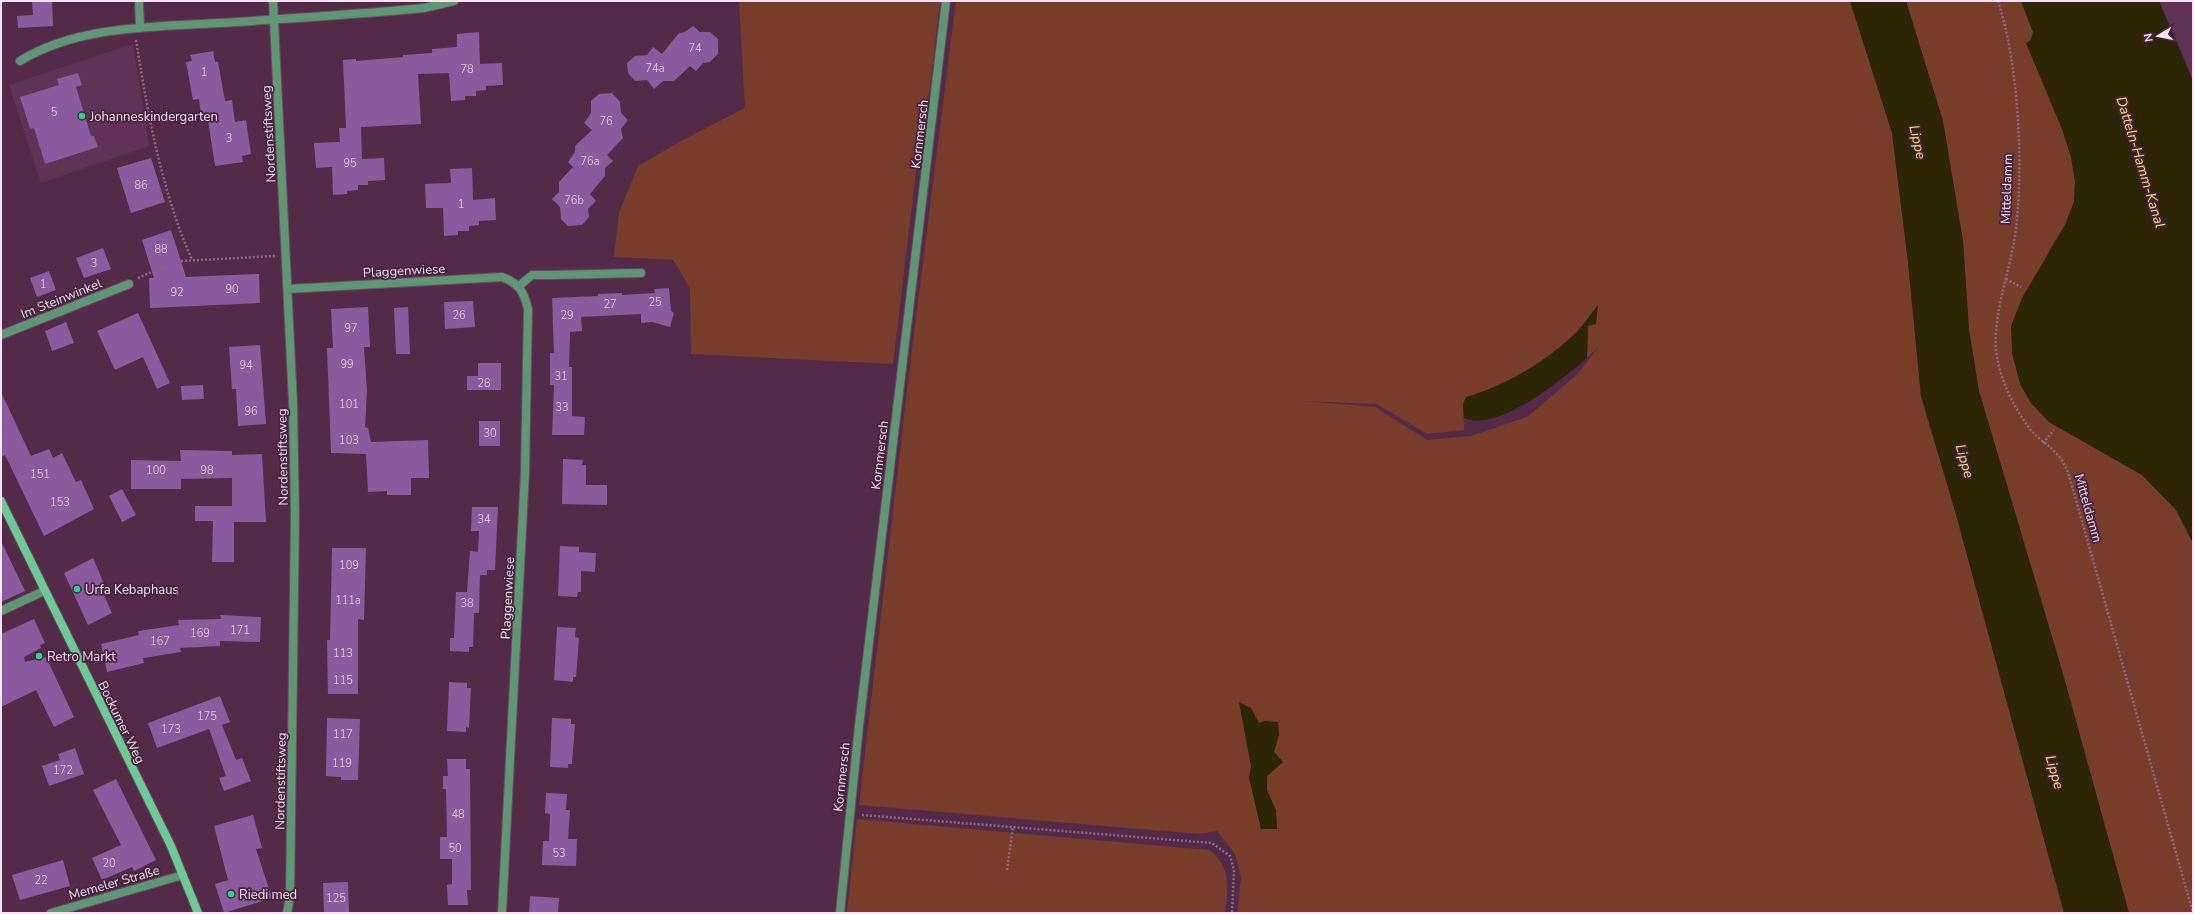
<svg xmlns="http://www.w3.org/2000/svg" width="2194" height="914" font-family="'Nunito Sans',sans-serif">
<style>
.built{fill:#603255}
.green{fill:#783c2b;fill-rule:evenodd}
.water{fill:#2c2506}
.building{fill:#8b599e}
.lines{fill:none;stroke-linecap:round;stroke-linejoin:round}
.lane-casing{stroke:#6e4864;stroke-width:10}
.street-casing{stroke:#6e4864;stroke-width:10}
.secondary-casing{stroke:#6e4864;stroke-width:10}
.path{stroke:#8b6882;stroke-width:2.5;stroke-dasharray:2 2;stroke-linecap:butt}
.lane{stroke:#5e9774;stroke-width:8}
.street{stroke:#5e9774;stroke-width:8}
.secondary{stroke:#6ccb94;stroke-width:8}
.poi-dot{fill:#23d886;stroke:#47213e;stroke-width:1.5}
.labels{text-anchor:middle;stroke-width:3.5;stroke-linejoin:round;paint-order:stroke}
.number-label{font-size:11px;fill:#dfbfde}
.poi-label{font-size:13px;fill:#fbe1f3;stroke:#47213e;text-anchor:start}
.street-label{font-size:13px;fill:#fbe1f3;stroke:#47213e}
.water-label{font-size:14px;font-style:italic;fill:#ffe263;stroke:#47213e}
</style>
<rect width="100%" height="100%" fill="#532b49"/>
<path class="built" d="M 2159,1 L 2193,1 L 2193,81 L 2182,52 Z
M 133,44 L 149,146 L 41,183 L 9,85 Z"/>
<path class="green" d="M 739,1 L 940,1 L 930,89 L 922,121 L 893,364 L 691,354 L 690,288 L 673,260 L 614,257 L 619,213 L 638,166 L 681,141 L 745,108 Z
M 956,1 L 1850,1 L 1892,133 L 1908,262 L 1921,396 L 1955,511 L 2064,913 L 1237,913 L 1241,877 L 1235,854 L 1217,831 L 1199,834 L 859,805 L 910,365 ZM 1598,306 L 1588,326 L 1587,358 L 1599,346 L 1578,374 L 1527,417 L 1471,436 L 1427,440 L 1375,407 L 1303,401 L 1377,404 L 1427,434 L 1464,430 L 1463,404 L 1466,398 C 1506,386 1546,361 1576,332 C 1584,324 1590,313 1598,306 Z
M 1906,1 L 2021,1 L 2033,32 L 2031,40 L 2026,43 L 2062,129 L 2071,157 L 2075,181 L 2074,202 L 2065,225 L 2049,250 L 2020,384 L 2031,403 L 2049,422 L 2142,475 L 2176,510 L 2193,543 L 2193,913 L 2129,913 L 2063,674 L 1979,391 L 1969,330 L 1963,241 L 1943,121 Z
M 857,819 L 1209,850 C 1232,867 1228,888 1225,913 L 847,913 Z"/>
<path class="water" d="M 1850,1 L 1906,1 L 1943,121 L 1963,241 L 1969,330 L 1979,391 L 2063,674 L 2129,913 L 2064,913 L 1955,511 L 1921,396 L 1908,262 L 1892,133 Z
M 2021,1 L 2159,1 L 2193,81 L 2193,543 L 2176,510 L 2142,475 L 2049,422 L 2031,403 L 2020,384 L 2012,353 L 2011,326 L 2022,298 L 2065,225 L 2074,202 L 2075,181 L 2071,157 L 2062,129 L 2026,43 L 2031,40 L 2033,32 Z
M 1598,305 L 1596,324 L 1588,326 L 1587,358 C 1562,380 1497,433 1464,418 L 1463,404 L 1466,397 C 1505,386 1548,361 1577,332 C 1585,324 1591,314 1598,305 Z
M 1239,702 L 1251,708 L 1259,723 L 1265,721 L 1278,722 L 1279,735 L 1274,752 L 1283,762 L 1267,776 L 1267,790 L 1276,810 L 1277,829 L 1261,829 L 1249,778 L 1251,766 Z"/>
<path class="building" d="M 32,1 L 52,1 L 53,26 L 18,28 L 17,16 L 33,15 Z
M 693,26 L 700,32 L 710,32 L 718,39 L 718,54 L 710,62 L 703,63 L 696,71 L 690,66 L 674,81 L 663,81 L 654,89 L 647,80 L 635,81 L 628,73 L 627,63 L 635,56 L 647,55 L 653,47 L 662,54 L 679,33 L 685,32 Z
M 479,32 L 480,64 L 502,63 L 503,85 L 486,86 L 486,90 L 476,91 L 476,96 L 465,96 L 465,100 L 451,101 L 449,73 L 418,74 L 421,124 L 361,127 L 362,159 L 384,158 L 385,180 L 368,181 L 368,185 L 358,185 L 358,190 L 347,191 L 347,194 L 333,195 L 332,167 L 316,168 L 314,143 L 340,142 L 339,128 L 346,128 L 343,60 L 356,59 L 356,61 L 403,57 L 403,55 L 432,53 L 432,49 L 457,47 L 457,34 Z
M 213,51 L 215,62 L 218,62 L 225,101 L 232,100 L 235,122 L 246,120 L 251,154 L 242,156 L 243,162 L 215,166 L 207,114 L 201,115 L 199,99 L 193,100 L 186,62 L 192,61 L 190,55 Z
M 78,73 L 82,85 L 76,87 L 91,136 L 94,136 L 98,147 L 45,164 L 34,128 L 30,129 L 20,97 L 59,85 L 57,79 Z
M 612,93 L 620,102 L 621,113 L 628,120 L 621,129 L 623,138 L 607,155 L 613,161 L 605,168 L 605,176 L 590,194 L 596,201 L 588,209 L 589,217 L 582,225 L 568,226 L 561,219 L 560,207 L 552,199 L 559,192 L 559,182 L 573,167 L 568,162 L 575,152 L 575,146 L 592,130 L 584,123 L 591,113 L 591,101 L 599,94 Z
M 151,158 L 165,202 L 131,213 L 117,168 Z
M 472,168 L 473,200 L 495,198 L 496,220 L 479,221 L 479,225 L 469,226 L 469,231 L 458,231 L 458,235 L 444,236 L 443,208 L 426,208 L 425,184 L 451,183 L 450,169 Z
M 171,230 L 186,277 L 259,274 L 260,303 L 150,308 L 149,278 L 154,278 L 142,240 Z
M 103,248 L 111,269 L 84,278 L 76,258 Z
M 49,271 L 56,290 L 37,297 L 30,278 Z
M 669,288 L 671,311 L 674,313 L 670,327 L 652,322 L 641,323 L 641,314 L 581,317 L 582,331 L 570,332 L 569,367 L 572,367 L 572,416 L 585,417 L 584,435 L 552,435 L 554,385 L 550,385 L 550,353 L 554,353 L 552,298 L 598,296 L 598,294 L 622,293 L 622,295 L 655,293 L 654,289 Z
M 473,301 L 475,327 L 445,329 L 444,302 Z
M 368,307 L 370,347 L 364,347 L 367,391 L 365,427 L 368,428 L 371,442 L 428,440 L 429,478 L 411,478 L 411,495 L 387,495 L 387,491 L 368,492 L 366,454 L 331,453 L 327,348 L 333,348 L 331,309 Z
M 408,307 L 410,354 L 396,354 L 394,308 Z
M 138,313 L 170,383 L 157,389 L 143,357 L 115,370 L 97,331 Z
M 66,322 L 74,343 L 52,351 L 45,331 Z
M 260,345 L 266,424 L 238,426 L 236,389 L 232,389 L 229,347 Z
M 478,363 L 501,363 L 501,390 L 467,390 L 467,376 L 478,376 Z
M 203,385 L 204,399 L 182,400 L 181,386 Z
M 1,392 L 31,456 L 49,449 L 53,458 L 62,453 L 76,482 L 81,480 L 94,509 L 44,536 L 5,455 L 1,457 Z
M 479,421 L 500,421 L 500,446 L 479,446 Z
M 180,450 L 232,451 L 232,455 L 262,454 L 266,522 L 234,522 L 234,562 L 212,562 L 213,521 L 195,521 L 195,506 L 232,506 L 232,478 L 181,479 L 181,489 L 131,489 L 131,460 L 181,461 Z
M 563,459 L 583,460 L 582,465 L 586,465 L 586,485 L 607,485 L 607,505 L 562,504 Z
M 122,489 L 136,515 L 122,522 L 109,496 Z
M 472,507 L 498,507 L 495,570 L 487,570 L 487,575 L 480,575 L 479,613 L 474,613 L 473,647 L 469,647 L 469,652 L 450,651 L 450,638 L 454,638 L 456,592 L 467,592 L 470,551 L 478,552 L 479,531 L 471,531 Z
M 1,541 L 25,591 L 1,602 Z
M 560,546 L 579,547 L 579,552 L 596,553 L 595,572 L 581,571 L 581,592 L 578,592 L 577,597 L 558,596 Z
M 332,548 L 366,548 L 364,620 L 358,619 L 358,694 L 328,694 L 327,640 L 330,640 Z
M 93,558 L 107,591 L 103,593 L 112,613 L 88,625 L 64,573 Z
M 220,615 L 261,617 L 260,642 L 220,641 L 220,646 L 180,648 L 181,652 L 143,658 L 144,663 L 107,672 L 101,644 L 139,635 L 138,631 L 179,625 L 178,620 L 221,619 Z
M 34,619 L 45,643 L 40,645 L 41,648 L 24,657 L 25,662 L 46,657 L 74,717 L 54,727 L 36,690 L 1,707 L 1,634 Z
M 557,627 L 576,628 L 575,637 L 579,638 L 576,677 L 573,677 L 573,682 L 554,680 Z
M 449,682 L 467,683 L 467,688 L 471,688 L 469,728 L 466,727 L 466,732 L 447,731 Z
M 220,696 L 230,722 L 222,725 L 236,760 L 242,758 L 251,781 L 224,791 L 219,778 L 226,776 L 209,729 L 157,748 L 148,723 Z
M 327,718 L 360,719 L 358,780 L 341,780 L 341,777 L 326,776 Z
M 552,718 L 571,719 L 571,724 L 575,724 L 572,764 L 568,764 L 568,768 L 550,767 Z
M 75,748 L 84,774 L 49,786 L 42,766 L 60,760 L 58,754 Z
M 447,759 L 466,759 L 466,769 L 470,769 L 471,890 L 467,890 L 468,905 L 448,905 L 447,885 L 452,884 L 452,859 L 440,859 L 440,837 L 447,837 L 446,789 L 443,789 L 443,776 L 448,776 Z
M 116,779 L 156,860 L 134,871 L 132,867 L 102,880 L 92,858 L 121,845 L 93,790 Z
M 546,793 L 567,794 L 566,810 L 570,810 L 568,839 L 577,839 L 576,866 L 542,865 L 543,841 L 549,841 L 550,814 L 545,813 Z
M 253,815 L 262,848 L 256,849 L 272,898 L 224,913 L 215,884 L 228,880 L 214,826 Z
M 63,860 L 70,886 L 20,900 L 12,875 Z
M 348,882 L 349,913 L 324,913 L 323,883 Z
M 530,896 L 559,898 L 558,913 L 529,913 Z"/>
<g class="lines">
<defs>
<path id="lane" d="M 551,275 L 641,273
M 840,913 L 859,726 L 946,1"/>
<path id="street" d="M 139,1 L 140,28
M 273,1 L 293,403 L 295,515 L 290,896 L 287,913
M 20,61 C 81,23 166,27 236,22 C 299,18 361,14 424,8 L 454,1
M 519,286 L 532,275 L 551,275
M 288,289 L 502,277 C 519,283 524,292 528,309 L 525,472 L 502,913
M 1,335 L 129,284
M 1,611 L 44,591
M 51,913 L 183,875"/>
<path id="secondary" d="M 1,501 L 171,846 L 198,913"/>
</defs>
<use href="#lane" class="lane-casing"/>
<use href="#street" class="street-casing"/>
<use href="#secondary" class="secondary-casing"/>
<path class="path" d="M 1998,1 C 2019,65 2025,175 2014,242 C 2008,277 1989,327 1998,362 C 2003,386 2015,409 2030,429 C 2038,439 2049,445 2057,454 C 2062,459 2065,466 2068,472 L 2193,913
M 136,40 C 148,115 161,189 192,260
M 181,261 L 275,256
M 138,278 L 165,266
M 2006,279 L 2021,287
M 2043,443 L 2054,430
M 862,815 L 1212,843 L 1230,856 L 1234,870 L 1232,913
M 1007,870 L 1013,827"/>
<use href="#lane" class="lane"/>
<use href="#street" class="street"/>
<use href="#secondary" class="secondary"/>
</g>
<g class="poi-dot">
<circle cx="82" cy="116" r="4"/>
<circle cx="77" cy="589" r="4"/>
<circle cx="39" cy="656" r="4"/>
<circle cx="231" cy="894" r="4"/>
</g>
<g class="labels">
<g class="number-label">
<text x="695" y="52">74</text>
<text x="655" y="72">74a</text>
<text x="467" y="73">78</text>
<text x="204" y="76">1</text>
<text x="54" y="116">5</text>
<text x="606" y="125">76</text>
<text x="229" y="142">3</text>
<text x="590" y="165">76a</text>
<text x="350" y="167">95</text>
<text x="141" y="189">86</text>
<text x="574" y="204">76b</text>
<text x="461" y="208">1</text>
<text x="161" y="253">88</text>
<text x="94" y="267">3</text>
<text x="43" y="288">1</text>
<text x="232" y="293">90</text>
<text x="177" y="296">92</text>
<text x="655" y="306">25</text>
<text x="610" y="308">27</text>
<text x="459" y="319">26</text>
<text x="567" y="319">29</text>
<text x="351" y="332">97</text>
<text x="347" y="368">99</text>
<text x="246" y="369">94</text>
<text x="561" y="380">31</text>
<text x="484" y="387">28</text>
<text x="349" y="408">101</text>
<text x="562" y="411">33</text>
<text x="251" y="415">96</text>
<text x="490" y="437">30</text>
<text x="349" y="444">103</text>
<text x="156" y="474">100</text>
<text x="207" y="474">98</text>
<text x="40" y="478">151</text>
<text x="60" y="506">153</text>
<text x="484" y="523">34</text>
<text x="349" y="569">109</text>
<text x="348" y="604">111a</text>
<text x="467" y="607">38</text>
<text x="240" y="634">171</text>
<text x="200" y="637">169</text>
<text x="160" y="645">167</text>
<text x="343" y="657">113</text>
<text x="343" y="684">115</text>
<text x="207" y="720">175</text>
<text x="171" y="733">173</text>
<text x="343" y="738">117</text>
<text x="342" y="767">119</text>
<text x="63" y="774">172</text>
<text x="458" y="818">48</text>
<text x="455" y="852">50</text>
<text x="559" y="857">53</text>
<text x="109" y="867">20</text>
<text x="41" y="884">22</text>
<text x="336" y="902">125</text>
</g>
<g class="poi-label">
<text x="90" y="121">Johanneskindergarten</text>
<text x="85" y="594">Urfa Kebaphaus</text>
<text x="47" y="661">Retro Markt</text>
<text x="239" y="899">Riedi med</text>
</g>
<g class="street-label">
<text transform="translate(268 134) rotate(-93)" y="5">Nordenstiftsweg</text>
<text transform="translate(919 134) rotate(-83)" y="5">Kornmersch</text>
<text transform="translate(2006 189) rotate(-88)" y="5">Mitteldamm</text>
<text transform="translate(404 270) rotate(-3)" y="5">Plaggenwiese</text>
<text transform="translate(61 298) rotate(-22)" y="5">Im Steinwinkel</text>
<text transform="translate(879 455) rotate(-83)" y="5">Kornmersch</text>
<text transform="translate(282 457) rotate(-91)" y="5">Nordenstiftsweg</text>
<text transform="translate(2089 508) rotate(74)" y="5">Mitteldamm</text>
<text transform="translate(507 598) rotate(-87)" y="5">Plaggenwiese</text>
<text transform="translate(122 722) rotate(64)" y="5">Bockumer Weg</text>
<text transform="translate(841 777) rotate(-84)" y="5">Kornmersch</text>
<text transform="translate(280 781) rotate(-89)" y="5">Nordenstiftsweg</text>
<text transform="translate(114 882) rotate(-16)" y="5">Memeler Straße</text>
</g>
<g class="water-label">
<text transform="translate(1918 142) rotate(77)" y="5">Lippe</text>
<text transform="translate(2141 162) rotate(73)" y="5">Datteln-Hamm-Kanal</text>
<text transform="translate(1965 461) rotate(74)" y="5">Lippe</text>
<text transform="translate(2055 772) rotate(74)" y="5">Lippe</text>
</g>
</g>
<rect width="2194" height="914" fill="none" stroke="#fbe1f3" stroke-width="4"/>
<g transform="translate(2158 36) rotate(260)" stroke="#47213e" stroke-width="3" paint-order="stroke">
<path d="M0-3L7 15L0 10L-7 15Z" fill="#fbe1f3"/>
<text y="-6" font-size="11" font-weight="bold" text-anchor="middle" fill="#fbe1f3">N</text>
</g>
</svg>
